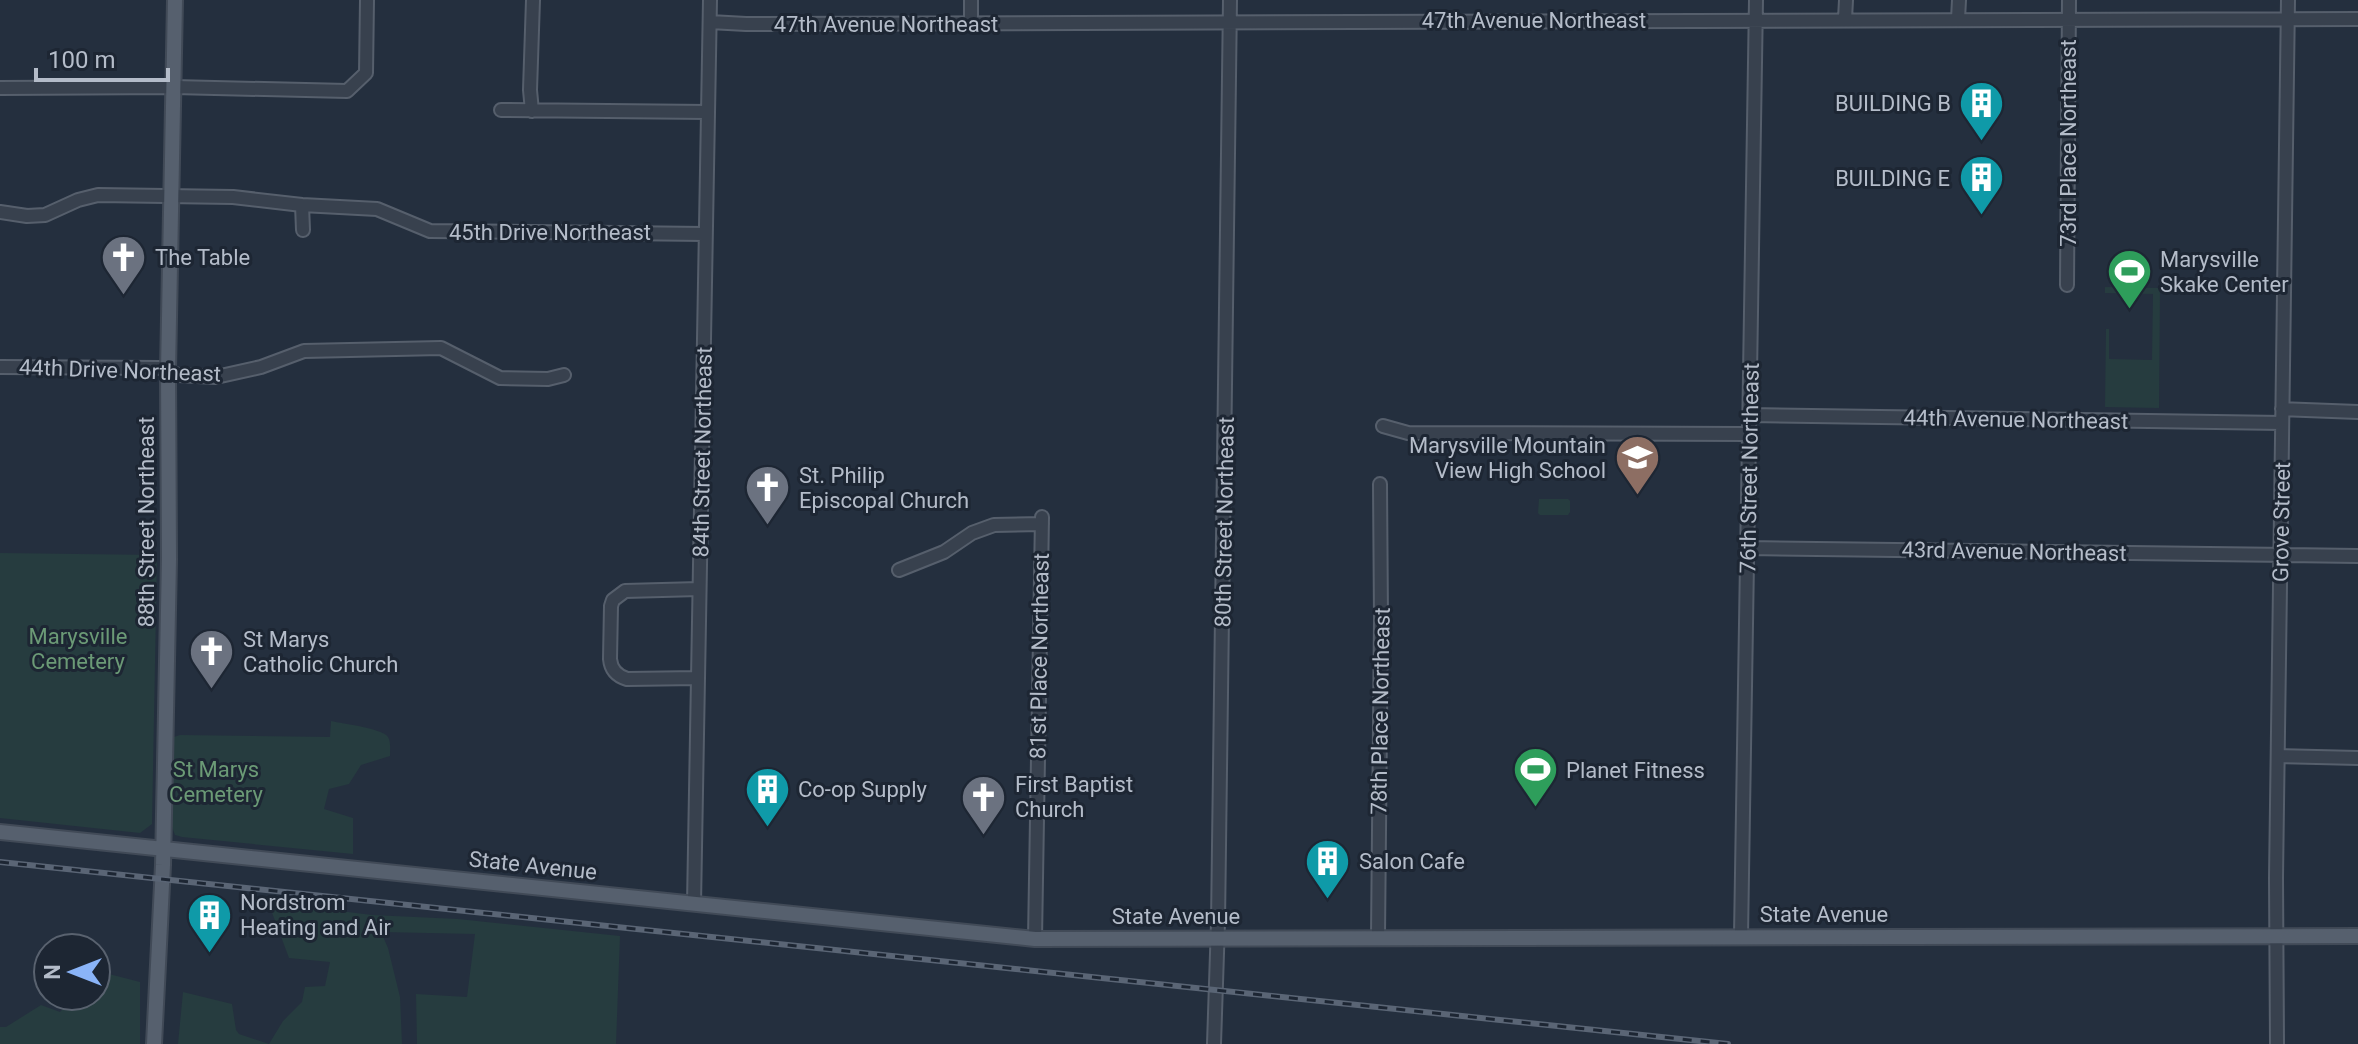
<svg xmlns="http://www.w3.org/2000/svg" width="2358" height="1044" font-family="Roboto,sans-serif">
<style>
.green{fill:#263c3f}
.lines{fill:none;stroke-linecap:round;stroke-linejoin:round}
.minor-casing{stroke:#565f6c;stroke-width:16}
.major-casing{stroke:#414a57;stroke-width:18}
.minor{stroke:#38414e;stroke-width:12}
.major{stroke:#56606e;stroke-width:14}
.rail-casing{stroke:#5a6575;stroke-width:6}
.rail{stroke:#1d2633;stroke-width:3;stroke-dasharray:9;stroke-linecap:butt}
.labels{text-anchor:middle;stroke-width:6;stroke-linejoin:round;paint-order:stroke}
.street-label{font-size:22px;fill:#b4bcc9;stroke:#1d2633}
.poi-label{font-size:22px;fill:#b4bcc9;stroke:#1d2633;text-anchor:start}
.park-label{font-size:22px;fill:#6b9a76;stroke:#1d2633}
</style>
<rect width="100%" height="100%" fill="#242f3e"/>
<path class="green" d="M 2105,287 L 2160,288 L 2159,408 L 2105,407 L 2106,329 L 2109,329 L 2109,359 L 2152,360 L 2153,294 L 2105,293 Z
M 1539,499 L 1568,499 L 1570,501 L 1570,512 L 1568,515 L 1540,515 L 1538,513 Z
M 0,553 L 157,555 L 152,824 L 140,833 L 0,818 Z
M 331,721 C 343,724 382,728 388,737 C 391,742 390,750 390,756 L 361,765 L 349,784 L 329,789 L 324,809 L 353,818 L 353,854 L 182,837 L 175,835 L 172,827 L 174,737 L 180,735 L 330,737 Z
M 268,902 L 372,915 L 458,919 L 620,936 L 616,1044 L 417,1044 L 416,994 L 467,997 L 475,934 L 381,932 L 388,948 L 400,997 L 402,1044 L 178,1044 L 183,992 L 232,1004 L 236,1030 L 239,1034 L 269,1044 L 283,1021 L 302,1002 L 305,987 L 325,986 L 330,962 L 289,958 Z
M 109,974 L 140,982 L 140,1044 L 0,1044 L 0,1027 L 6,1027 L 41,1005 L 60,1012 L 75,996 L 96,996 L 96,979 Z"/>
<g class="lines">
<defs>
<path id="minor" d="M 971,0 L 971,24
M 1845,19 L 1846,0
M 1958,19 L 1959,0
M 710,22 L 746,24 L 2358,19
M 0,88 L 174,87 L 347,91 L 366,73 L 367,0
M 501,110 L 707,112
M 532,111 L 530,90 L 533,0
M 302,205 L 303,230
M 0,212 L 27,216 L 45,215 L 78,200 L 98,195 L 233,197 L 302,205 L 377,209 L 430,231 L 705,234
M 2067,285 L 2069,0
M 0,367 L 160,368 L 178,375 L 216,377 L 261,367 L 304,351 L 441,348 L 500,378 L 548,379 L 564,375
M 2282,409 L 2358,412
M 1750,415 L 2282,423
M 1383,426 L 1408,433 L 1749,434
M 1748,548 L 2358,556
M 899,570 L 944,552 L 972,533 L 994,525 L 1042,524
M 698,678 L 627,679 C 617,676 611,670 610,659 L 611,606 L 613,600 L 625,591 L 699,589
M 2278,756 L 2358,758
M 694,904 L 710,0
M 1741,936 L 1756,0
M 1378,937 L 1381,618 L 1380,484
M 1035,939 L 1042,517
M 1214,1044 L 1218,923 L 1230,0
M 2277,1044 L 2276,878 L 2288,0"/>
<path id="major" d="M 0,832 L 1035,939 L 2358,936
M 154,1044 L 163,865 L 169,559 L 168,371 L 175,0"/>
</defs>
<use href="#minor" class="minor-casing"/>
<use href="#major" class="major-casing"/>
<use href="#minor" class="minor"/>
<use href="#major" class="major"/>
<defs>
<path id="rail" d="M 0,862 L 1728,1044"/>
</defs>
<use href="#rail" class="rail-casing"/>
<use href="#rail" class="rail"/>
</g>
<defs>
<symbol id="building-pin" viewBox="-11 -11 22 30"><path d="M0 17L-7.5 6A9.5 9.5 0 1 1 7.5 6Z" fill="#0f9aa8" stroke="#1d2633"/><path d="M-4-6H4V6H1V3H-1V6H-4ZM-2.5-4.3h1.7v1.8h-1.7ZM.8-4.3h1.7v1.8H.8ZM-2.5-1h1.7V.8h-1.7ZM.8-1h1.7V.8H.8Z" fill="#fff"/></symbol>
<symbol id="church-pin" viewBox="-11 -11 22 30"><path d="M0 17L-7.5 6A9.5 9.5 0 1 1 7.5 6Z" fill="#6b7280" stroke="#1d2633"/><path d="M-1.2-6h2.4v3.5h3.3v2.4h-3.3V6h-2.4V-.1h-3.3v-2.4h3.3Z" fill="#fff"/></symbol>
<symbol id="stadium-pin" viewBox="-11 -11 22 30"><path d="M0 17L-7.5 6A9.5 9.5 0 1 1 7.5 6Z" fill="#2e9e5b" stroke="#1d2633"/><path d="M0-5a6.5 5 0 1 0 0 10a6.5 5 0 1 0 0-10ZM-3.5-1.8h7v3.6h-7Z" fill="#fff"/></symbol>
<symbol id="school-pin" viewBox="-11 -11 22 30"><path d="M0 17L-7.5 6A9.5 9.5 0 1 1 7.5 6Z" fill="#8d6e63" stroke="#1d2633"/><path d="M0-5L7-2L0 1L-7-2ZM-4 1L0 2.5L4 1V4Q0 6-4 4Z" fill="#fff"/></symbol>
</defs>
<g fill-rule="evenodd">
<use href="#building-pin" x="1956" y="78" width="51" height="69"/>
<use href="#building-pin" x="1956" y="152" width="51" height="69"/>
<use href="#church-pin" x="98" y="232" width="51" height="69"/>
<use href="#stadium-pin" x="2104" y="246" width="51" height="69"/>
<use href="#school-pin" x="1612" y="432" width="51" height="69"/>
<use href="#church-pin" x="742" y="462" width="51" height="69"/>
<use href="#church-pin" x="186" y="626" width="51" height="69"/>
<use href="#stadium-pin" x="1510" y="744" width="51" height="69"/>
<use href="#building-pin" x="742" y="764" width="51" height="69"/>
<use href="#church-pin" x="958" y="772" width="51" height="69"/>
<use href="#building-pin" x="1302" y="836" width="51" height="69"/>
<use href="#building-pin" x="184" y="890" width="51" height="69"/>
</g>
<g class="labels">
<g class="street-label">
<text x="1534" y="28">47th Avenue Northeast</text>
<text x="886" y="32">47th Avenue Northeast</text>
<text transform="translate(2068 143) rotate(-90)" y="8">73rd Place Northeast</text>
<text x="550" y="240">45th Drive Northeast</text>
<text transform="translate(120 370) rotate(2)" y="8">44th Drive Northeast</text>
<text transform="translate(2016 419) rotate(1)" y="8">44th Avenue Northeast</text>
<text transform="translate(702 452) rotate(-89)" y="8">84th Street Northeast</text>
<text transform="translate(1749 468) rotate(-89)" y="8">76th Street Northeast</text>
<text transform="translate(146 522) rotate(-90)" y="8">88th Street Northeast</text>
<text transform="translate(1224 522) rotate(-89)" y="8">80th Street Northeast</text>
<text transform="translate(2281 522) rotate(-89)" y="8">Grove Street</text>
<text transform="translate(2014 551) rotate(1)" y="8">43rd Avenue Northeast</text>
<text transform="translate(1039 656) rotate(-89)" y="8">81st Place Northeast</text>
<text transform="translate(1380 711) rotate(-89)" y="8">78th Place Northeast</text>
<text transform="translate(533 865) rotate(6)" y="8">State Avenue</text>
<text x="1824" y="922">State Avenue</text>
<text x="1176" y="924">State Avenue</text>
</g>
<g class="poi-label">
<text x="1951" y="111" text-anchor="end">BUILDING B</text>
<text x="1950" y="186" text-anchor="end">BUILDING E</text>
<text x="155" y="265">The Table</text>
<text x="2160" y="267">Marysville<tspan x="2160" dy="25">Skake Center</tspan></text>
<text x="1606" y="453" text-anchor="end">Marysville Mountain<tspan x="1606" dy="25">View High School</tspan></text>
<text x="799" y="483">St. Philip<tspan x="799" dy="25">Episcopal Church</tspan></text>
<text x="243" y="647">St Marys<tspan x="243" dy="25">Catholic Church</tspan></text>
<text x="1566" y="778">Planet Fitness</text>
<text x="1015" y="792">First Baptist<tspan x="1015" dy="25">Church</tspan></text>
<text x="798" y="797">Co-op Supply</text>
<text x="1359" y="869">Salon Cafe</text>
<text x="240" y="910">Nordstrom<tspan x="240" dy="25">Heating and Air</tspan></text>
</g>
<g class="park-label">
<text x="78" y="644">Marysville<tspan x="78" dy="25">Cemetery</tspan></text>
<text x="216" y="777">St Marys<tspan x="216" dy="25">Cemetery</tspan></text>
</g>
</g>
<g transform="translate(72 972) rotate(270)"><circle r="38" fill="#1d2633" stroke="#59626f" stroke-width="2"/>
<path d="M0-6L14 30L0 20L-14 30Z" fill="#8ab4f8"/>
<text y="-12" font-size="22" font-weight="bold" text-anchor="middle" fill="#b4bcc9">N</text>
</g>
<path d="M36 68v12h132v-12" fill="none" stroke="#b4bcc9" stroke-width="4"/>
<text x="48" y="68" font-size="24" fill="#b4bcc9" stroke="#1d2633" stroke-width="6" paint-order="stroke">100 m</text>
</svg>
